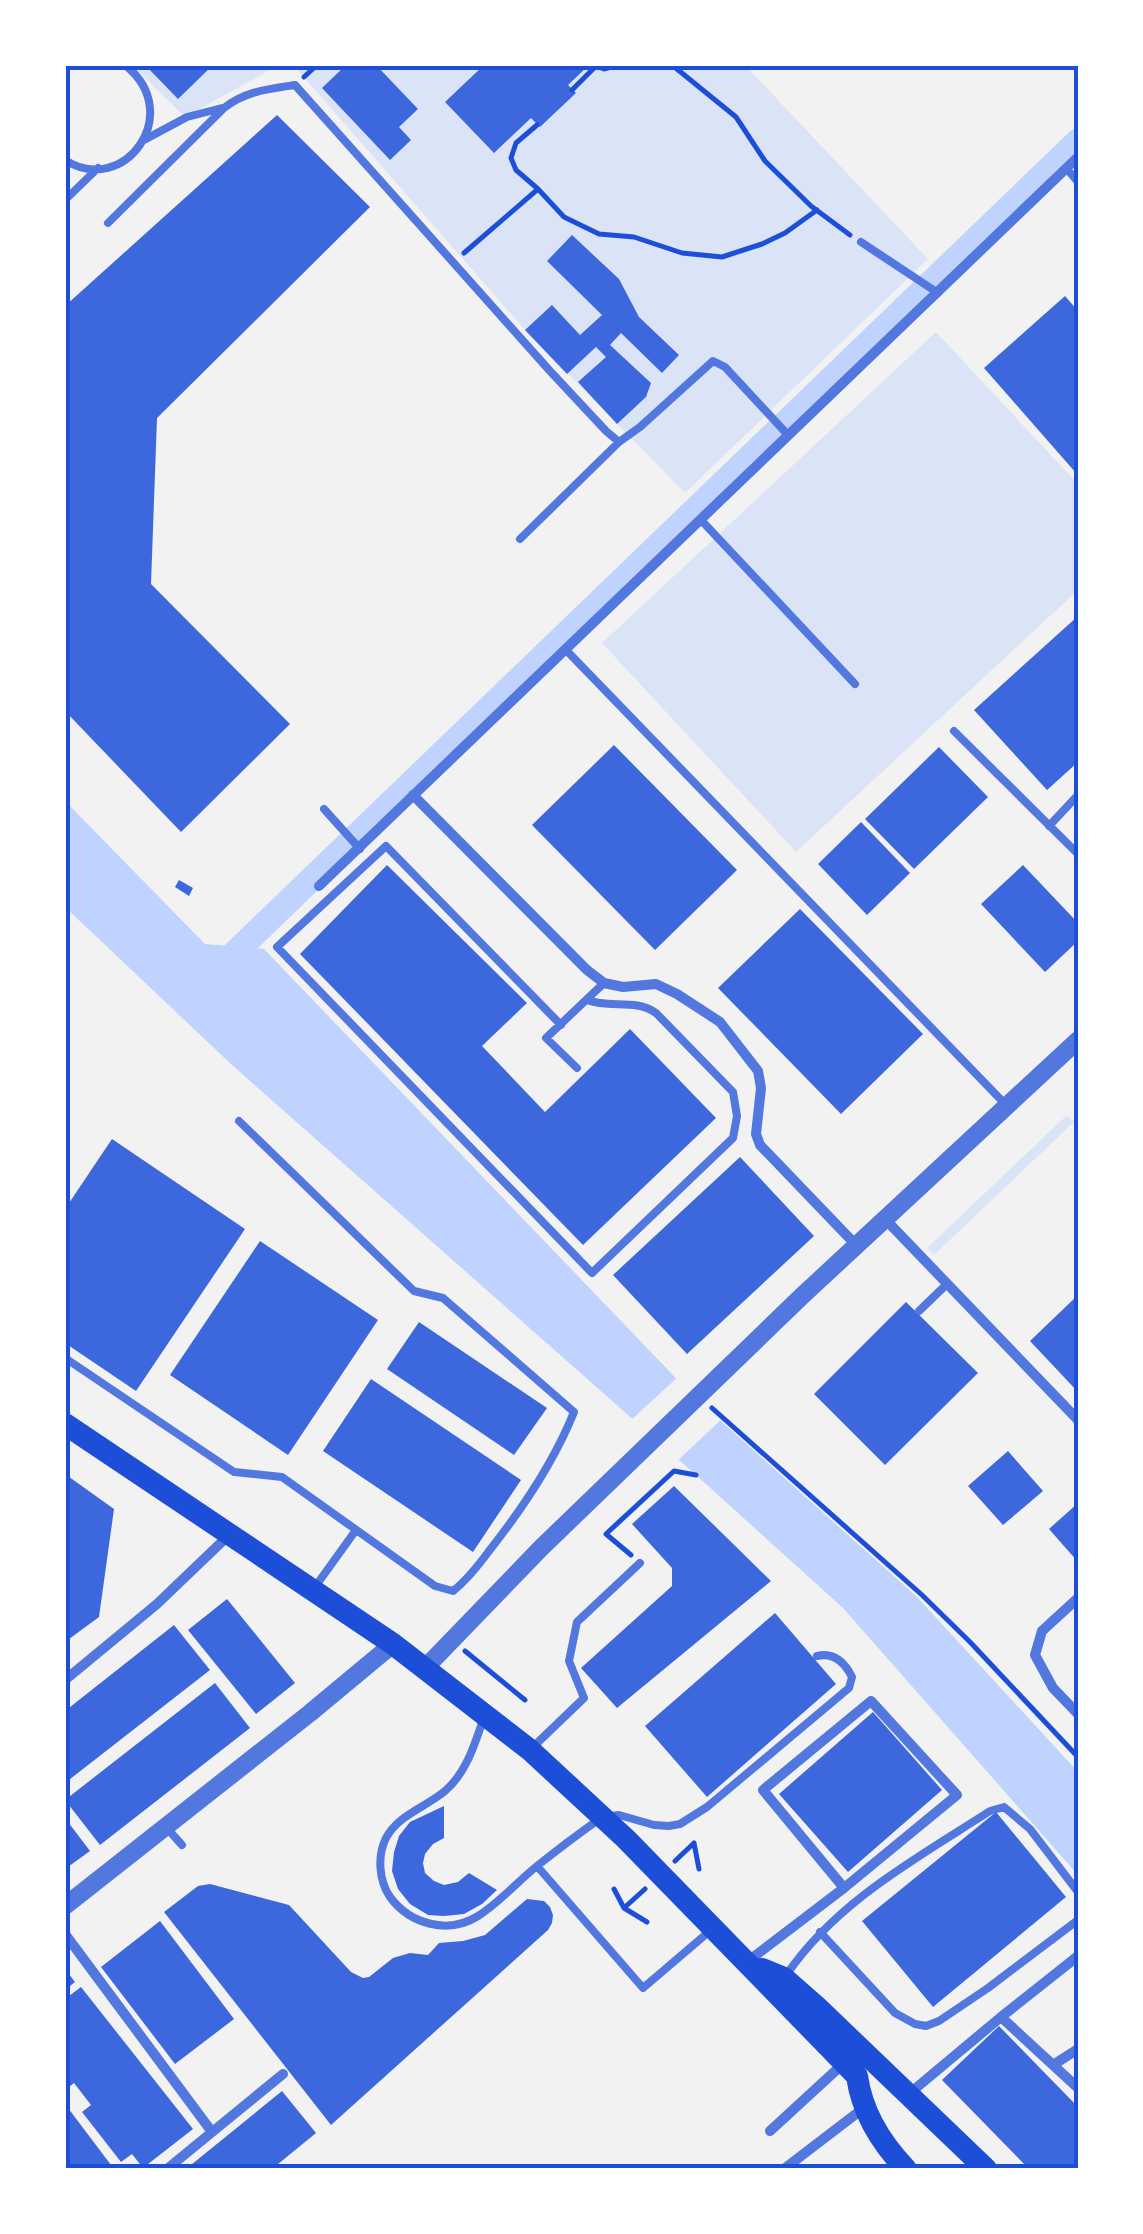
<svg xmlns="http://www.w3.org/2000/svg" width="1143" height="2234" font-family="Ubuntu,sans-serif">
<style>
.green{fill:#dbe4f7}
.water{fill:#bfd3fe}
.pier{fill:#f2f2f2}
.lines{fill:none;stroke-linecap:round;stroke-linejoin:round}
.canal{stroke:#bfd3fe;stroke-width:25}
.building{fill:#3d67dc}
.path{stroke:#1d4ed8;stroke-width:5}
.service{stroke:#5277de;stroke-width:8}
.minor{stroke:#5277de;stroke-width:10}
.tertiary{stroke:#5277de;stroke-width:18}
.primary{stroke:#1d4ed8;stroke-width:22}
.neatline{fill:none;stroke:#1d4ed8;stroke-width:4}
</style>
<rect width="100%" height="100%" fill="#f2f2f2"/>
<path class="green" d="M 132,65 L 279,65 L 185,117 Z
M 293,65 L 745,65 L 928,259 L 685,493 L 525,330 Z
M 936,332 L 1078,484 L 1078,590 L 796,852 L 602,643 Z
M 1067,1115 L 1074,1122 L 934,1255 L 927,1248 Z"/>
<path class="water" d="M 65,801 L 205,944 L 264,949 L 694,1397 L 917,1597 L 1078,1772 L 1078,1875 L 843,1608 L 696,1475 L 232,1065 L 65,907 Z"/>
<path class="pier" d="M 680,1375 L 724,1417 L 675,1463 L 629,1422 Z"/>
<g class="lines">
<path class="canal" d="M 217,970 L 1078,141"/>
</g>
<path class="building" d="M 145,65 L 213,65 L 178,99 Z
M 346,65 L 376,65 L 418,109 L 399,127 L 411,140 L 390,160 L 322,88 Z
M 484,65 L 589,65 L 568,85 L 576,93 L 540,127 L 531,118 L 494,153 L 445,102 Z
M 277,115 L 370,207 L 157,418 L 151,584 L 290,724 L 181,832 L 65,711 L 65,306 Z
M 572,235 L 619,279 L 639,317 L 679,355 L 662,373 L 621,333 L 610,345 L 651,383 L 646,397 L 617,424 L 578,382 L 606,357 L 596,347 L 567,374 L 525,330 L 552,305 L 580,335 L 602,315 L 547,261 Z
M 1065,296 L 1078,311 L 1078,471 L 1076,473 L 984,368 Z
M 1078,616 L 1078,762 L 1047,790 L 974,710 Z
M 614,745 L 737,870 L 655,950 L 532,825 Z
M 939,747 L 988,797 L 914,869 L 865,819 Z
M 861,822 L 910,873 L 867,915 L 818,864 Z
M 387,865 L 527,1003 L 482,1046 L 545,1112 L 630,1029 L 716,1118 L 583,1245 L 300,954 Z
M 1023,865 L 1078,923 L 1078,941 L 1045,972 L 981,904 Z
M 179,880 L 193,888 L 189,896 L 175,887 Z
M 800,909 L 923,1034 L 841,1114 L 718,988 Z
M 112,1139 L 245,1229 L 136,1391 L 65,1343 L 65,1209 Z
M 740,1157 L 814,1236 L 687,1354 L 613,1275 Z
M 260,1241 L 378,1320 L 288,1455 L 170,1375 Z
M 1078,1295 L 1078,1392 L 1030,1341 Z
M 906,1302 L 978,1373 L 885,1465 L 814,1394 Z
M 419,1322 L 547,1408 L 514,1455 L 387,1369 Z
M 371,1379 L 521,1480 L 473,1552 L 323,1451 Z
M 1008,1451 L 1043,1491 L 1003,1525 L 968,1486 Z
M 65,1474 L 114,1509 L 99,1617 L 65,1642 Z
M 674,1486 L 771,1581 L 617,1708 L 581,1668 L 672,1586 L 672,1568 L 632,1524 Z
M 1078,1503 L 1078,1562 L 1049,1529 Z
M 227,1599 L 295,1683 L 256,1714 L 188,1630 Z
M 775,1613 L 836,1684 L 707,1797 L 645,1726 Z
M 174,1625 L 210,1670 L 65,1783 L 65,1711 Z
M 215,1683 L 250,1728 L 100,1845 L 65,1800 Z
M 873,1712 L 942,1790 L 848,1872 L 779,1794 Z
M 444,1806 L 444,1838 L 433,1844 L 425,1854 L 423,1863 L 425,1873 L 434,1881 L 444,1885 L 458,1882 L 469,1873 L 497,1890 L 482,1904 L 464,1914 L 444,1916 L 428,1915 L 410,1904 L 398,1889 L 392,1871 L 394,1852 L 399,1836 L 410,1822 Z
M 996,1812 L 1066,1897 L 933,2007 L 862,1921 Z
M 65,1818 L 90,1851 L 65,1869 Z
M 210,1884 L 289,1905 L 351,1972 L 363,1978 L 369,1977 L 393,1958 L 410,1953 L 428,1955 L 439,1943 L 463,1941 L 485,1935 L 527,1899 L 544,1901 L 550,1907 L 553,1915 L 552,1923 L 548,1930 L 331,2125 L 164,1912 L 198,1886 Z
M 160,1921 L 234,2019 L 175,2064 L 101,1967 Z
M 65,1969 L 75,1982 L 65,1990 Z
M 81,1987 L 193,2129 L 143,2168 L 132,2154 L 121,2162 L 82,2112 L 91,2105 L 74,2083 L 65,2090 L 65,1999 Z
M 999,2026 L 1078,2107 L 1078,2169 L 1029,2169 L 942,2080 Z
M 282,2091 L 316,2133 L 272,2169 L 186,2169 Z
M 65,2104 L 114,2169 L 73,2169 L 65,2158 Z"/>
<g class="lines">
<path class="path" d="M 592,65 L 604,69 L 618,65
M 672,65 L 736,117 L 765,161 L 811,206 L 850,235
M 304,77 L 317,65
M 572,90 L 595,67
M 537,125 L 516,143 L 511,158 L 516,170 L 538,189 L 564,217 L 599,234 L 634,237 L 682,253 L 722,257 L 762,244 L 785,233 L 817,210
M 464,253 L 538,189
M 712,1408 L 922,1595 L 970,1642 L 1078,1757
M 631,1555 L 606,1534 L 674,1471 L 696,1475
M 465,1651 L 525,1700
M 694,1843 L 699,1869
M 675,1861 L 694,1843
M 614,1889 L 624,1908 L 647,1922
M 624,1908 L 645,1889"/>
<path class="service" d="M 144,140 L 187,117 L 222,108
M 65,160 C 124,198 186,113 125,65
M 1066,168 L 1078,182
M 65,200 L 98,168
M 108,223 L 224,108 C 245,91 269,89 295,85 L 550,371 L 606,431 L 619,442 L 640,427 L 713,361 L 725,367 L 788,435
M 861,242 L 938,293
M 701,520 L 855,684
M 520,539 L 619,442
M 566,650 L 1007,1106
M 954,731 L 1078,854
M 324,809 L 360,849
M 1049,826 L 1078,795
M 561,1025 L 386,846 L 277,947 L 592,1273 L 733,1138 L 737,1116 L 733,1092 L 656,1013 C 635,998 610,1009 587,1000
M 577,1068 L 546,1038 L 604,983
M 919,1311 L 947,1284
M 65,1358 L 234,1472 L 282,1477 L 435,1586 L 453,1591 C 467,1580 478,1566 489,1551 C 523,1508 554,1462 574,1412 L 443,1298 L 414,1291 L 239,1121
M 315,1587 L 356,1530
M 484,1717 C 475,1743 467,1772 445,1791 C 426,1807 398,1815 386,1838 C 377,1856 379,1881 390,1897 C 410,1924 448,1935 478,1916 C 499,1903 517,1882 537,1866 C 557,1850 577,1835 598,1820
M 533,1747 L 584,1698 L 569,1661 L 577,1622 L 640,1563
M 611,1816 L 619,1815 L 654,1825 L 669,1826 L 680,1824 L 707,1807 L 849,1688 L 852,1677 C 845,1663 834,1652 817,1656
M 165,1826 L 182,1845
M 537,1866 L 643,1988 L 711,1930
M 820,1932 L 895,2013 L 915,2024 L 926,2026 L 939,2021 L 988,1988 L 1078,1920
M 787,1974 C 837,1901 917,1858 990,1811 L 1004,1807 L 1030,1829 L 1078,1892"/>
<path class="minor" d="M 413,795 L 587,970 L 604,983 L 623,987 L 656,984 L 677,994 L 720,1022 L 758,1071 L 761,1088 L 756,1134 L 760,1145 L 857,1246
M 319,886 L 1078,157
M 885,1219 L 1078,1420
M 1078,1598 L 1042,1631 L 1035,1655 L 1053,1688 L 1078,1714
M 65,1680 L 157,1604 L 229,1535
M 65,1934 L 212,2132
M 747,1962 L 844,1888 L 957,1795 L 871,1701 L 763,1790 L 844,1888
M 1001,2017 L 1078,2088
M 1053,2065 L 1078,2049
M 910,2093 L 1001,2017 L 1078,1956
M 770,2131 L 844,2063
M 167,2169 L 283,2074
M 784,2169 L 865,2107"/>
<path class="tertiary" d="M 426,1667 L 541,1548 L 803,1295 L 1078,1040
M 65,1906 L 310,1713 L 393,1644"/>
<path class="primary" d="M 65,1424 L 393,1644 L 530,1750 L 626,1839 L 857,2076 C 862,2112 881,2143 906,2169
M 762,1969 L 784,1978 L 817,2007 L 986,2169"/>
</g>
<rect width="1143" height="2234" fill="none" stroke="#ffffff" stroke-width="135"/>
<rect x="68" y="68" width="1008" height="2098" class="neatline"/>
</svg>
